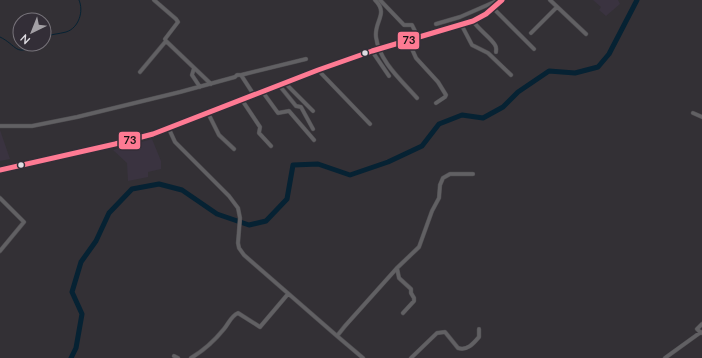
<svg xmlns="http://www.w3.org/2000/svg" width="702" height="358" font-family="Lato,sans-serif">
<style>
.built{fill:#3a3340}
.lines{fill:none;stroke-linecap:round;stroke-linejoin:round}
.stream{stroke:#062233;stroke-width:1}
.river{stroke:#062233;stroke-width:5}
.minor-casing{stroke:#4e4c50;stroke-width:4.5}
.trunk-casing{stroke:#4e4c50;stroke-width:7}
.minor{stroke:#616063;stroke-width:3.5}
.trunk{stroke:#70686f;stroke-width:6}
.bus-1-casing{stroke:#332e37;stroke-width:8}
.bus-1{stroke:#fe7a93;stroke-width:5}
.bus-dot{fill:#dfdce2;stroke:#332e37;stroke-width:1.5}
.line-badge{stroke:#332e37;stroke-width:1.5}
.pale-badge-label{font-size:11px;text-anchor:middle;font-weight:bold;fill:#111}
</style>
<rect width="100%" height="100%" fill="#333035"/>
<path class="built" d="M 593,0 L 618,0 L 620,4 L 606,16 L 599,10 L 601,7 Z
M 0,130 L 10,159 L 0,161 Z
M 152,139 L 161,161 L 161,169 L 148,172 L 148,177 L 128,181 L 127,163 L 113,150 Z"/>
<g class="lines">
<path class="stream" d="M 0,37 C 17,45 16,58 35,44
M 44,37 C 51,34 59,34 66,32 C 79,28 84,11 79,0"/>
<path class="river" d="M 71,358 L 76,348 L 82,314 L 72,292 L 81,262 L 96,241 L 109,213 L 132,189 L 159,184 L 182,190 L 217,214 L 249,225 L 266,221 L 287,199 L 293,165 L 318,164 L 350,175 L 388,162 L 422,146 L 439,124 L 462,115 L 483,118 L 503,107 L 518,92 L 549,71 L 575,73 L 598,67 L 609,54 L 637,0"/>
<defs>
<path id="minor" d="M 154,0 L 176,19 L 178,22 L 165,39 L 166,41 L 211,84
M 375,0 C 389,14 374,21 376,37 C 379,61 401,80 417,98
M 380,0 L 404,25 L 412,25 L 418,37
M 550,0 L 586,34
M 493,8 L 534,49
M 473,21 C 479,30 491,38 495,45 C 497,48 496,49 496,52
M 436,24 L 460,17 L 499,0
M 461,24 L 472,45 L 488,53 L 511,75
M 531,33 L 557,7
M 408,40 L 416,58 L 438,82 L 446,95 L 445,97 L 436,103
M 372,51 L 389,76
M 194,68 L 192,75 L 200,87
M 318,70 L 370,124
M 140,72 L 166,41
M 241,75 L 306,59
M 285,83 L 313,111
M 279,85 L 296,106 L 301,107 L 313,129
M 262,91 L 278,113 L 289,111 L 314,140
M 242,100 L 260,127 L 259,133 L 271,146
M 208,113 L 219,135 L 234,149
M 693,113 L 702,117
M 0,126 L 32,126 L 77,117 L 180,92 L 235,77 L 237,75 L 241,75 L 254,95
M 169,129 L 175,142 L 229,196 L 238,208 L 240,218 L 238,243 L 239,248 L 244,255 L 337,336 L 363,358
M 0,198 L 24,222 L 0,251
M 397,268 L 399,278 L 411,289 L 411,293 L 414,298 L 414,301 L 403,313
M 701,333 L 697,329 L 702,324
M 337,336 L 345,326 L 397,268 L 419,247 L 432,211 L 439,198 L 440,185 L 443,178 L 450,174 L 473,174
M 174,356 L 178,358
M 191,358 C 203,351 215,340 224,329 C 229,323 231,316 238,313 L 260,327 L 288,294
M 411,358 L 437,333 L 445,332 L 458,348 C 467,351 473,344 479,337 L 479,329
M 665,358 L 701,332"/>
<path id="trunk" d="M 0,170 L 115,144 L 153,134 L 318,70 L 372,51 L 473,21 L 486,14 L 502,0"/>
</defs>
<use href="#minor" class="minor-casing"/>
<use href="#trunk" class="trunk-casing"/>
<use href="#minor" class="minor"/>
<use href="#trunk" class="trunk"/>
<defs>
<path id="bus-1" d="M 0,170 L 115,144 L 153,134 L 318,70 L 372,51 L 473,21 L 486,14 L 502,0"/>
</defs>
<use href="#bus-1" class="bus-1-casing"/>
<use href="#bus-1" class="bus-1"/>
</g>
<g class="bus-dot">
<circle cx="365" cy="53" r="3.5"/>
<circle cx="21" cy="165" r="3.5"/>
</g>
<g class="line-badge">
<rect x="397" y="31" width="23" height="19" rx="4" fill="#fe7a93"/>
<rect x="118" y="131" width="23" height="19" rx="4" fill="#fe7a93"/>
</g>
<g class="pale-badge-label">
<text x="409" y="44">73</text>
<text x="130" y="144">73</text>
</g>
<g transform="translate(32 32) rotate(223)"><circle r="19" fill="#332e37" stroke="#78747b"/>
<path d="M0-3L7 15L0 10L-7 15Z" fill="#a3a0a5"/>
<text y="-6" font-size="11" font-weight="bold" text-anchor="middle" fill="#dfdce2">N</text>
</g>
</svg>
